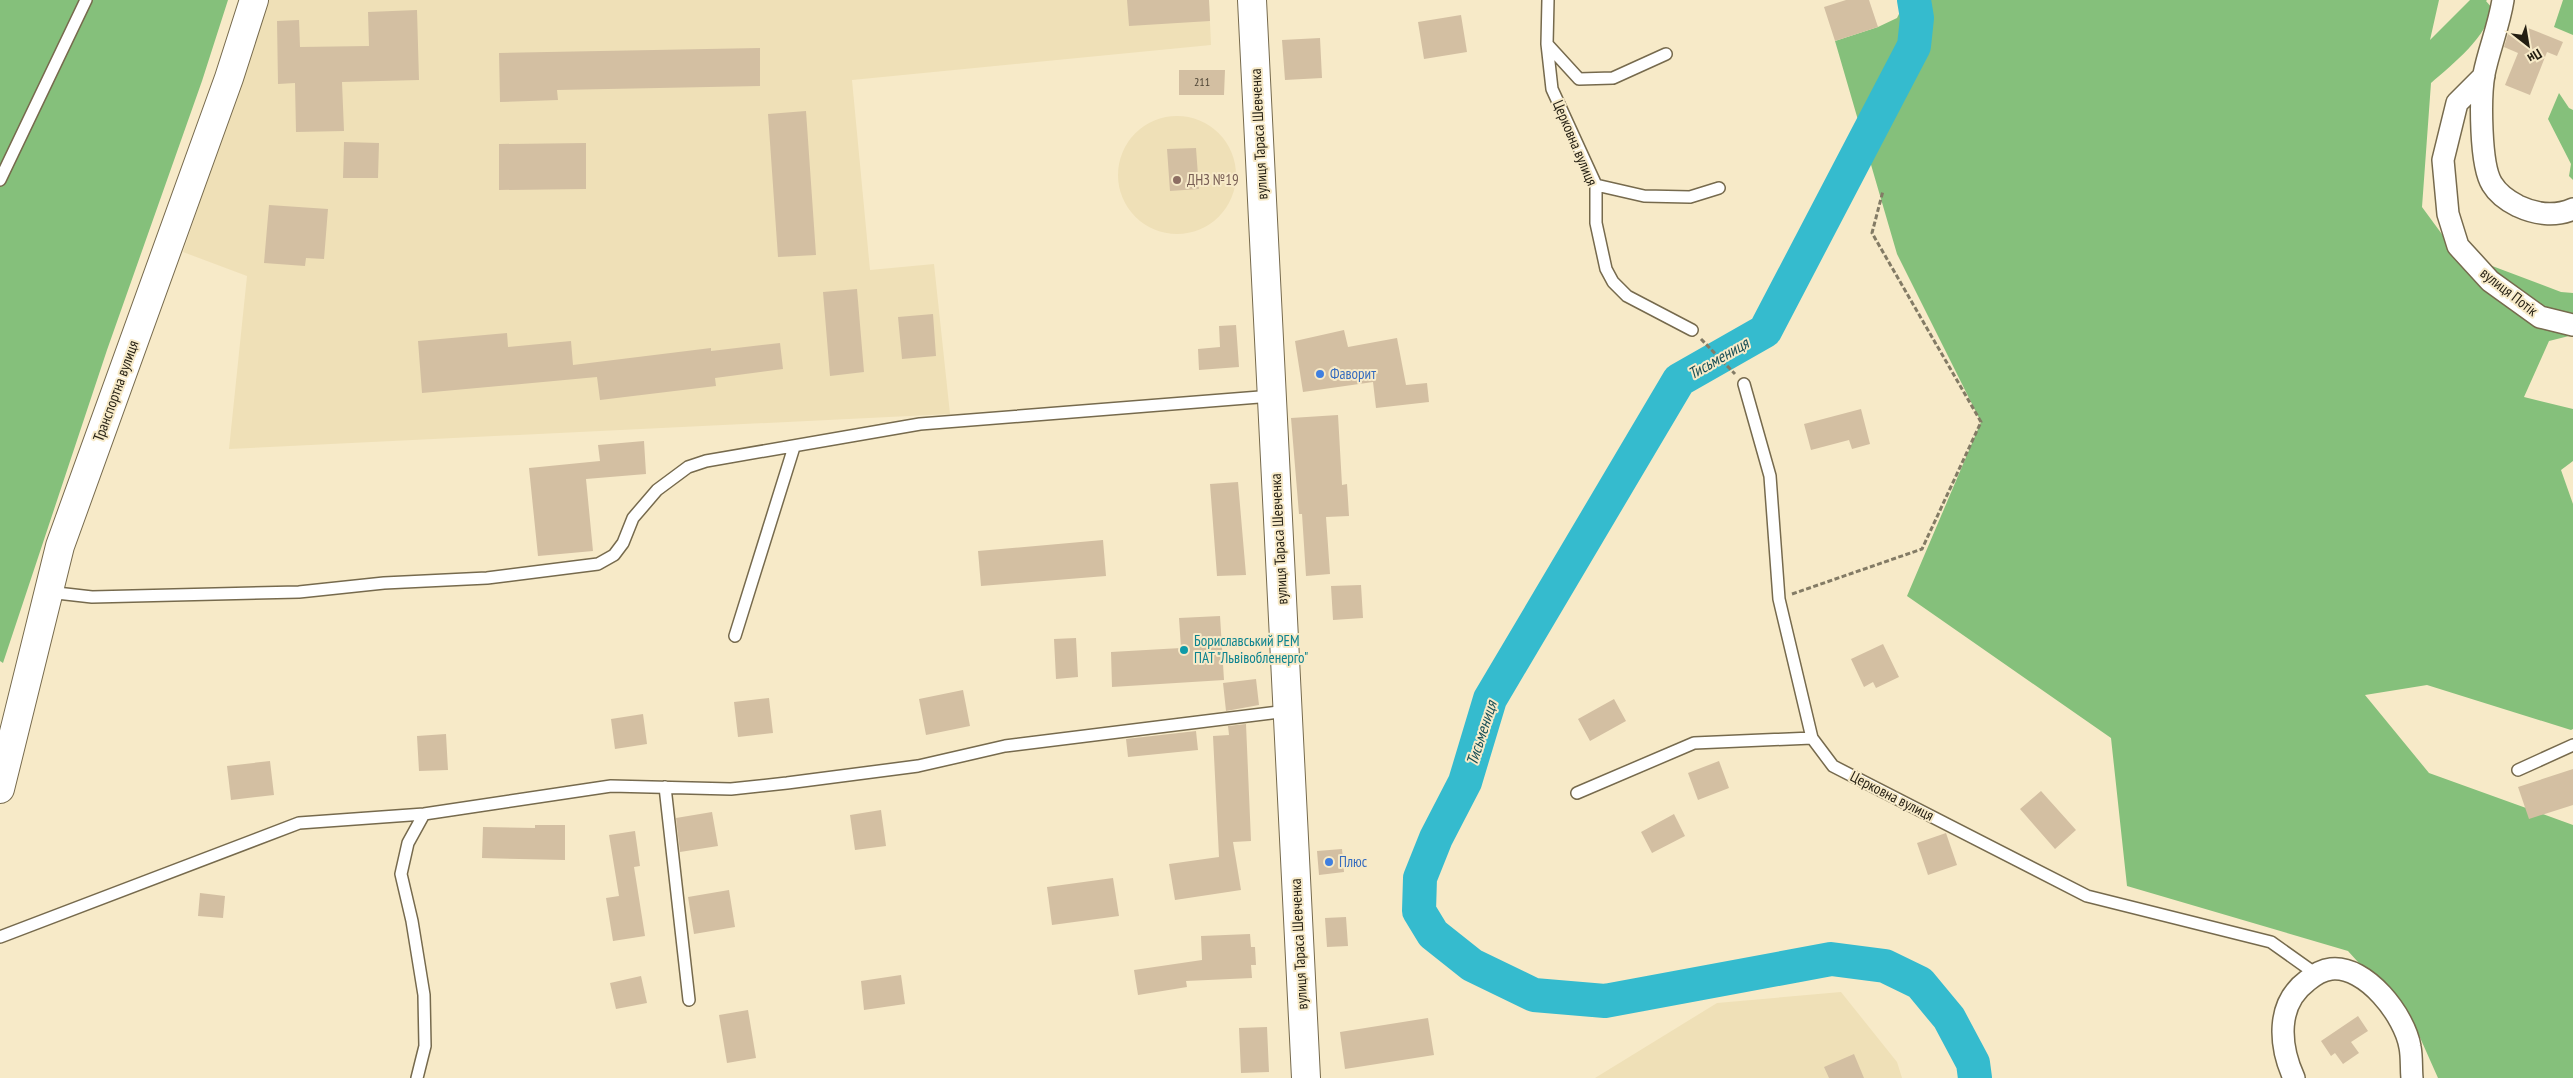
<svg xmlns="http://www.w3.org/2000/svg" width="2573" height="1078" font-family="'PT Sans Narrow',sans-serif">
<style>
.built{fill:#efe0b7}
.forest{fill:#85c07b}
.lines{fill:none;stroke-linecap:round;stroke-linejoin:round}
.river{stroke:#35bbce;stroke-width:34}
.building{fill:#d3bfa2}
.lane-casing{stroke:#766a4d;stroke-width:14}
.street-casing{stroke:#766a4d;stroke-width:24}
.secondary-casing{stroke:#766a4d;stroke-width:30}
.path{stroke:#837b65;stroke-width:3;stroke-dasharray:5 2.5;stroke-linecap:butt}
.lane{stroke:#fff;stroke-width:11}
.street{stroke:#fff;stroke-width:21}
.secondary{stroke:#fff;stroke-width:28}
.education-dot{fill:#8d6e63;stroke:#f7eac8;stroke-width:2}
.shop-dot{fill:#3f7fe0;stroke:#f7eac8;stroke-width:2}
.culture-dot{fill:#0f9aa8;stroke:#f7eac8;stroke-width:2}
.labels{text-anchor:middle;stroke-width:4;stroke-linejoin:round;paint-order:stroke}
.number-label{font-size:12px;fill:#4f4636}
.street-label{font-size:15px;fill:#231e12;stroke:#f7eac8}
.education-label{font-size:15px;fill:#785e54;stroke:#f7eac8;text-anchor:start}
.shop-label{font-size:15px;fill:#366cbe;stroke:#f7eac8;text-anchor:start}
.culture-label{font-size:15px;fill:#0d838f;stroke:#f7eac8;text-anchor:start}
.water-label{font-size:16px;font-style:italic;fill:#184f57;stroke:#f7eac8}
</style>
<rect width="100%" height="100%" fill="#f7eac8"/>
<path class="built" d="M 268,0 L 1209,0 L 1211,45 L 852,80 L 870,270 L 934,264 L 950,414 L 229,449 L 247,276 L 183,252 Z
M1118 175a59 59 0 1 1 118 0a59 59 0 1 1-118 0Z
M 1841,992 L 1897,1062 L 1902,1078 L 1595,1078 L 1717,1003 Z"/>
<path class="forest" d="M 0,0 L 228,0 L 202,81 L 107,350 L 3,663 L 0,661 Z
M 1906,0 L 2439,0 L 2430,40 L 2470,0 L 2487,0 L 2486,1 L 2492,8 C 2488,36 2453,64 2431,83 L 2422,207 L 2455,252 L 2561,292 L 2573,293 L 2573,335 L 2549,341 L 2524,397 L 2573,409 L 2573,461 L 2561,470 L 2573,504 L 2573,729 L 2571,730 L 2427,685 L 2365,695 L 2429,773 L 2573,825 L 2573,1078 L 2438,1078 L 2414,1024 L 2348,951 L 2127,886 L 2111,738 L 1907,596 L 1981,422 L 1897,254 L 1835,41 L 1878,27 L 1897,18 Z
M 2563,0 L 2573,0 L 2573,35 L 2554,27 Z
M 2559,93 L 2569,108 L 2573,110 L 2573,180 L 2569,176 L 2571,164 L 2548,119 Z"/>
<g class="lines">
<path class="river" d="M 1914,0 L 1917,18 L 1914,46 L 1765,331 L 1679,380 L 1490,699 L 1465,782 L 1436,838 L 1420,878 L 1419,911 L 1433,934 L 1472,965 L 1534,995 L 1605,1001 L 1831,959 L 1885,966 L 1920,983 L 1949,1018 L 1973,1063 L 1975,1078"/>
</g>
<path class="building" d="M 1127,0 L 1209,0 L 1210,21 L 1129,26 Z
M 1846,0 L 1869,0 L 1878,27 L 1835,41 L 1824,7 Z
M 417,10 L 419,80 L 342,82 L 344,131 L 296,132 L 295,83 L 278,84 L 277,21 L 299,20 L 300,47 L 369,46 L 368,12 Z
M 1461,15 L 1467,52 L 1424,59 L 1418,22 Z
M 2528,28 L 2563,42 L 2557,56 L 2547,52 L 2530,95 L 2505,85 L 2518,53 L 2504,47 L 2508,34 L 2523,40 Z
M 1320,38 L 1322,78 L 1285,80 L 1282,40 Z
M 760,48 L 760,86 L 557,90 L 558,100 L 500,102 L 499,53 Z
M 1179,70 L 1225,70 L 1224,95 L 1179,95 Z
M 806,111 L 816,255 L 778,257 L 768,114 Z
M 344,142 L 379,143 L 378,178 L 343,178 Z
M 586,143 L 586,189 L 499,190 L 499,144 Z
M 1196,148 L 1199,189 L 1170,191 L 1167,149 Z
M 269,205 L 328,209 L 324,259 L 306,258 L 305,266 L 264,263 Z
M 857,289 L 864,372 L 830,376 L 823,292 Z
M 933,314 L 936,356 L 902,359 L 898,317 Z
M 1236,325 L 1239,367 L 1199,370 L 1198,349 L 1220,347 L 1219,326 Z
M 1344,330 L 1348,347 L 1397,338 L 1406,385 L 1427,383 L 1429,402 L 1376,408 L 1373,382 L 1303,392 L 1295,341 Z
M 507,333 L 508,347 L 571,341 L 573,365 L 711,348 L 711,351 L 780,343 L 783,369 L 715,378 L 716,386 L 600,400 L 597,377 L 422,393 L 418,341 Z
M 1861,409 L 1870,444 L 1852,449 L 1849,440 L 1811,450 L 1804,424 Z
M 1338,415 L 1342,485 L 1347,484 L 1349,516 L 1326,517 L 1330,574 L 1306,576 L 1302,514 L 1299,514 L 1291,418 Z
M 644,441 L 646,474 L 586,479 L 593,551 L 538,556 L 529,468 L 600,461 L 598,445 Z
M 1238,482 L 1246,575 L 1217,576 L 1210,484 Z
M 1103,540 L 1106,576 L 981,586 L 978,551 Z
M 1361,585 L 1363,618 L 1333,620 L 1331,586 Z
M 1220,616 L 1224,680 L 1112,687 L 1111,652 L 1181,648 L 1179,618 Z
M 1076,638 L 1078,677 L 1056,679 L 1054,639 Z
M 1883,644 L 1899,677 L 1876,688 L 1873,682 L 1864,687 L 1851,659 Z
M 1256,679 L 1259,705 L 1226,711 L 1223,683 Z
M 963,690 L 970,726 L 926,735 L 919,699 Z
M 769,698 L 773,733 L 738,737 L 734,702 Z
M 1614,699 L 1626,721 L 1590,741 L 1578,719 Z
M 643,714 L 647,744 L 615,749 L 611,719 Z
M 1246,724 L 1251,841 L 1233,842 L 1241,890 L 1175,900 L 1169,864 L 1219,857 L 1213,736 L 1229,735 L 1228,726 Z
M 1196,731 L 1198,750 L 1128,757 L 1126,739 Z
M 446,734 L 448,770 L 419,771 L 417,736 Z
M 270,761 L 274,795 L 231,800 L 227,766 Z
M 1719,761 L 1729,788 L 1698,800 L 1688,773 Z
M 2573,769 L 2573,805 L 2529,819 L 2518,787 Z
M 2041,791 L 2076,830 L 2055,849 L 2020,809 Z
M 881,810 L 886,846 L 855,850 L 850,815 Z
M 712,812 L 718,846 L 680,852 L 676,818 Z
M 1674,814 L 1685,836 L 1652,853 L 1641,832 Z
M 535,825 L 565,825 L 565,860 L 482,858 L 483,827 L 535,828 Z
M 635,831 L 640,866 L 634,867 L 645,936 L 613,941 L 606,898 L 619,896 L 609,835 Z
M 1946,833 L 1957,865 L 1928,875 L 1917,843 Z
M 1342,849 L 1344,872 L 1319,875 L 1317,851 Z
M 1113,878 L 1119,916 L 1052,925 L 1047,887 Z
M 729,890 L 735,927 L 694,934 L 688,897 Z
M 200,893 L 225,896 L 223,918 L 198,916 Z
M 1346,917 L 1348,946 L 1327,947 L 1325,918 Z
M 1250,934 L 1251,947 L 1255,947 L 1256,965 L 1251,965 L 1252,978 L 1186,981 L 1187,987 L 1138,995 L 1134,970 L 1202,960 L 1201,936 Z
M 901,975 L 905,1004 L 864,1010 L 861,981 Z
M 641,976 L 647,1003 L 616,1009 L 610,983 Z
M 748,1010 L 756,1058 L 727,1063 L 719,1015 Z
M 2358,1016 L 2368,1031 L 2351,1042 L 2359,1053 L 2343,1064 L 2335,1053 L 2331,1056 L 2321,1041 Z
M 1428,1018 L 1434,1055 L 1345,1069 L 1340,1032 Z
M 1267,1027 L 1269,1072 L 1241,1073 L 1239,1028 Z
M 1854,1054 L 1864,1078 L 1829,1078 L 1824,1067 Z"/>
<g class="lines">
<defs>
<path id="lane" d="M 1548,0 L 1547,44 L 1552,89 L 1596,185 L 1596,223 L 1606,269 L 1613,282 L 1627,296 L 1692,330
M 1547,44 L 1579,79 L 1613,78 L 1666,54
M 0,180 L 86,0
M 1596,185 L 1644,196 L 1690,197 L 1719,188
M 1744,384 L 1770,476 L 1779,599 L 1812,738 L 1833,766 L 2087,896 L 2271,942 L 2316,974
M 48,592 L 92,597 L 299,592 L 384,583 L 487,578 L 598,564 L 614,555 L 623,543 L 633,518 L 657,490 L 688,467 L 706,461 L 920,424 L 1273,396
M 735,636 L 794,447
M 2518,770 L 2573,745
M 665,787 L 689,1000
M 1577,793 L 1694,743 L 1812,738
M 0,937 L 299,823 L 424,814 L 611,786 L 731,789 L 787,783 L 918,766 L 1005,746 L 1287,711
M 417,1078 L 425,1046 L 424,995 L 412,921 L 401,874 L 408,843 L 424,814"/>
<path id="street" d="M 2503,0 C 2499,26 2489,49 2484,74 C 2480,97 2480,165 2492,184 C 2498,194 2508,201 2518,206 C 2535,214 2555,217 2573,209
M 2484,76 L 2457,103 L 2443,160 L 2448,214 L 2458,246 L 2490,281 L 2540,317 L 2573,325
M 2294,1078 C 2279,1045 2276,1004 2307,981 C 2314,975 2322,970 2331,969 C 2366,965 2405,1016 2410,1047 C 2412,1057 2411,1068 2412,1078"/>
<path id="secondary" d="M 1252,0 L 1306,1078
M 0,789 L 60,546 L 229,78 L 254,0"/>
</defs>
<use href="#lane" class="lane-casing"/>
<use href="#street" class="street-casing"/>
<use href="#secondary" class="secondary-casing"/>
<path class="path" d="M 1701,339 L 1735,374
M 1792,594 L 1922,549 L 1981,422 L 1872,233 L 1883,191"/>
<use href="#lane" class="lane"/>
<use href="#street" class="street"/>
<use href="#secondary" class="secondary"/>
</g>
<circle class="education-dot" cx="1177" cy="180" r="5"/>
<g class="shop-dot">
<circle cx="1320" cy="374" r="5"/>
<circle cx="1329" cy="862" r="5"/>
</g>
<circle class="culture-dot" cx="1184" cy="650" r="5"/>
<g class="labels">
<g class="number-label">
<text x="1202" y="86">211</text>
</g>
<g class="street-label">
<text transform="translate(1259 134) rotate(-93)" y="5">вулиця Тараса Шевченка</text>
<text transform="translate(1575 143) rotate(67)" y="5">Церковна вулиця</text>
<text transform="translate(2509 292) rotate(38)" y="5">вулиця Потік</text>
<text transform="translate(116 391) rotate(-70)" y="5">Транспортна вулиця</text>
<text transform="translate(1279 539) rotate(-93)" y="5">вулиця Тараса Шевченка</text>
<text transform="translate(1892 796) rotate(27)" y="5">Церковна вулиця</text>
<text transform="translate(1299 944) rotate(-93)" y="5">вулиця Тараса Шевченка</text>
</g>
<g class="education-label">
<text x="1187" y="185">ДНЗ №19</text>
</g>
<g class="shop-label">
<text x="1330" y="379">Фаворит</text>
<text x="1339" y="867">Плюс</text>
</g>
<g class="culture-label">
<text x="1194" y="646">Бориславський РЕМ<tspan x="1194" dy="17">ПАТ "Львівобленерго"</tspan></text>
</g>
<g class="water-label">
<text transform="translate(1718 358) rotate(-30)" y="6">Тисьмениця</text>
<text transform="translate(1481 733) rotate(-72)" y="6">Тисьмениця</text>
</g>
</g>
<g transform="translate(2528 45) rotate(149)" stroke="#f7eac8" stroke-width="4" paint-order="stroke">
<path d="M0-4L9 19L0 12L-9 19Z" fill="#231e12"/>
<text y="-8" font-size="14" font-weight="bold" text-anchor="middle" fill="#231e12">Пн</text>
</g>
</svg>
